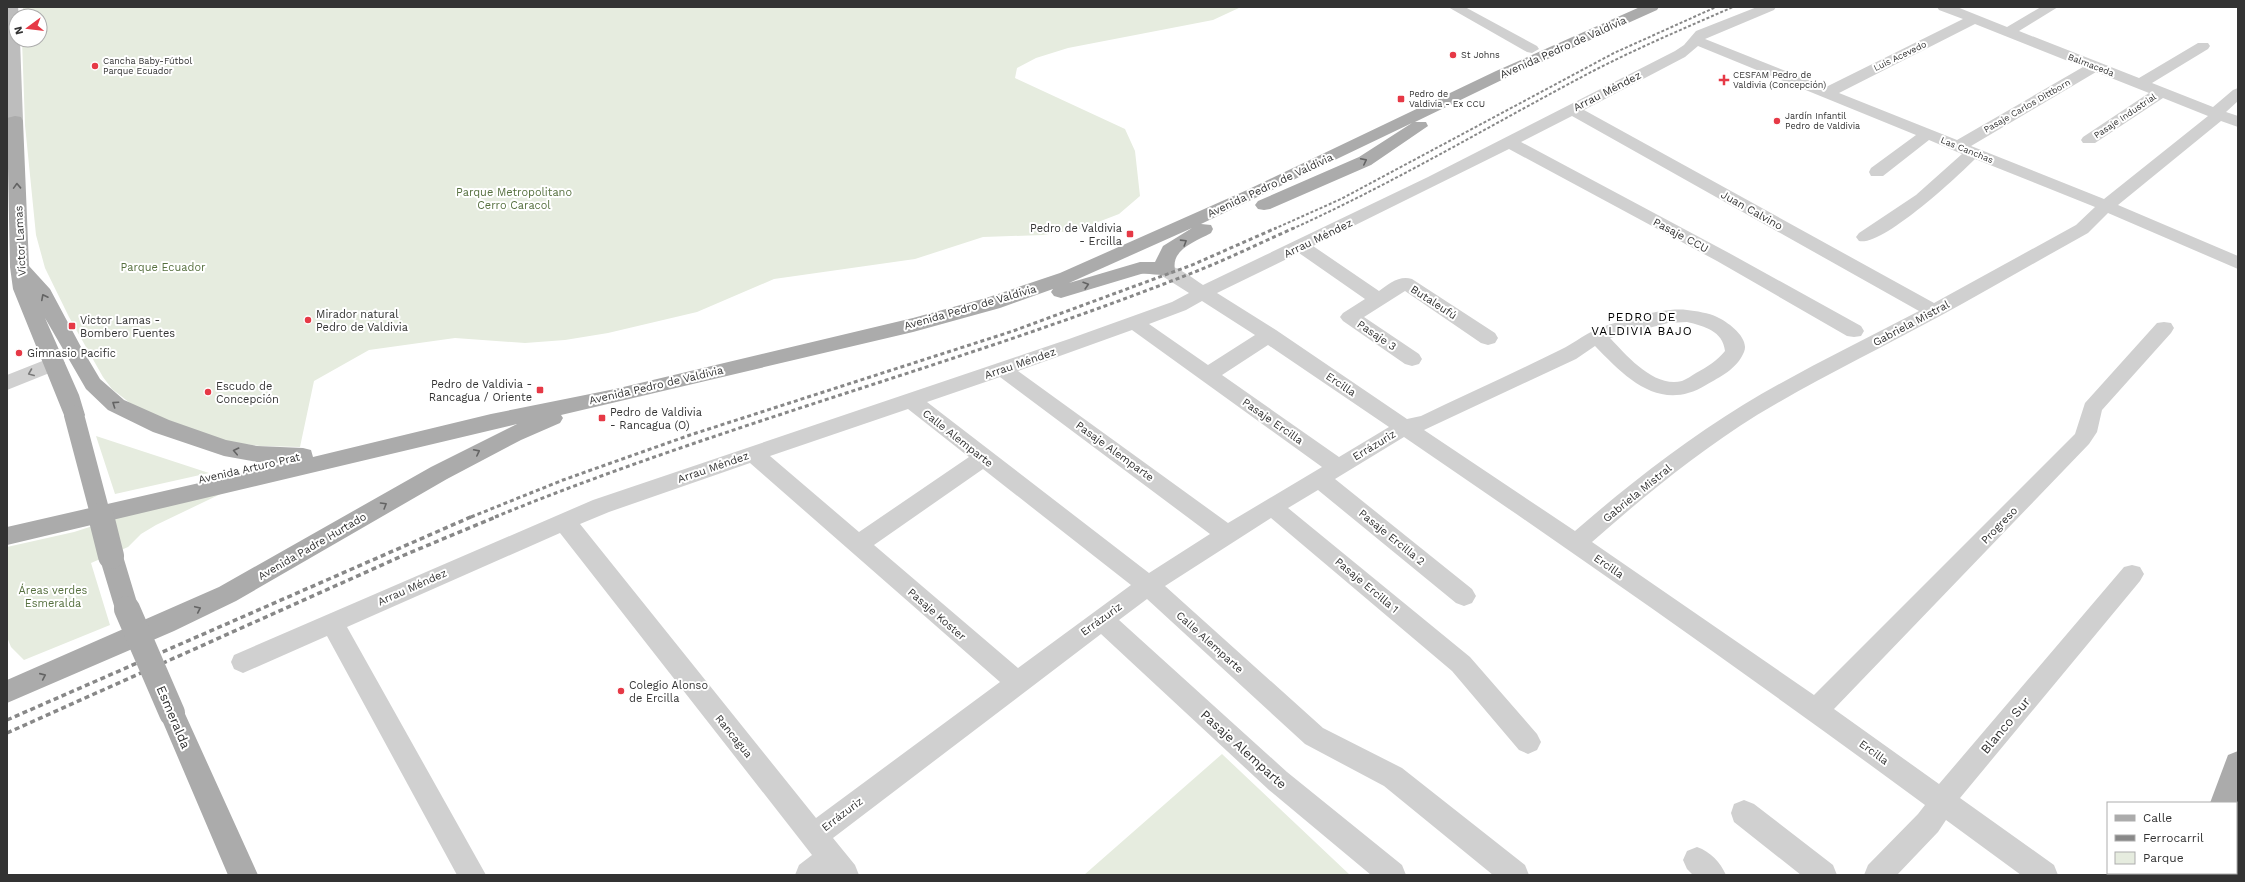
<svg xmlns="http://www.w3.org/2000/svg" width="2245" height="882" font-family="'Work Sans',sans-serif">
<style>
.green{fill:#e6ecdf}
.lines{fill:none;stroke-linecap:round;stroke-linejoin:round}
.minor{fill:#d0d0d0;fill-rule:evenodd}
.secondary{fill:#bdbdbd;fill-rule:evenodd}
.primary{fill:#ababab;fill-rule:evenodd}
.rail-far2{stroke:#888;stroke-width:2;stroke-dasharray:3 2;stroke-linecap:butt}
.rail-far1{stroke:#888;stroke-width:3;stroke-dasharray:4 3;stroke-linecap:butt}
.rail{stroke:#888;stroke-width:3.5;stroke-dasharray:5 3.5;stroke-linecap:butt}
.primary-bridge-far1{stroke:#ababab;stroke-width:20}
.primary-bridge{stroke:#ababab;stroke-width:26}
.oneway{stroke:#636363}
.oneway2{stroke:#7a7a7a}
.poi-dot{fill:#e63946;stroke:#fff;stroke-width:1.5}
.labels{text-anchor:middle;stroke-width:4;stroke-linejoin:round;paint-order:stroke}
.far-poi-label{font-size:9px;fill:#333;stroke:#fff;text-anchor:start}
.far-street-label{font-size:9px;fill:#333;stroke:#fff}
.street-label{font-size:11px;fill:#333;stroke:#fff}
.park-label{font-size:11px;fill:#56703f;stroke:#fff}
.poi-label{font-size:11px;fill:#333;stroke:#fff;text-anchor:start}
.neighbourhood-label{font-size:12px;letter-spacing:1px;fill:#000;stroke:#fff}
.near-street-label{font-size:13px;fill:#333;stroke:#fff}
</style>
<rect width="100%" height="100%" fill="#fff"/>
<path class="green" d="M 23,7 L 1241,7 L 1213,20 L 1068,48 L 1036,58 L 1017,68 L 1015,78 L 1125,129 L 1135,151 L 1140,196 L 1119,214 L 1080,229 L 1043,235 L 983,237 L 915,259 L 774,279 L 697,312 L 608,333 L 565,340 L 525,343 L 455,338 L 369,350 L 314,381 L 300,447 L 260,446 L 229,442 L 139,410 L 112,389 L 103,377 L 69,317 L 45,268 L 36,235 L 25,125 L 22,40 L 40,40 L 40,16 L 23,16 Z
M 96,436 L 209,473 L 115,494 Z
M 254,478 L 156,525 L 141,534 L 128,547 L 91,563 L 110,625 L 24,660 L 11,647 L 7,637 L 7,547 L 74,532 L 199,492 Z
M 1222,754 L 1350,875 L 1084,875 Z"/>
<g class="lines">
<path class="minor" d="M 1448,7 L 1465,7 L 1537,46 L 1539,49 L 1532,53 L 1527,52 Z
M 1757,7 L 1776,7 L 1774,10 L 1705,39 L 1826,87 L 1963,19 L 1939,10 L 1937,7 L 1957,7 L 2007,27 L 2041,7 L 2058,7 L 2019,31 L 2139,78 L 2198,43 L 2208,43 L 2210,46 L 2208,49 L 2152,83 L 2213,107 L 2233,90 L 2238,88 L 2238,101 L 2226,112 L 2238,116 L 2238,127 L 2221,121 L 2118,205 L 2238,256 L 2238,269 L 2108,213 L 2088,233 C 2039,260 1990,289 1940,316 C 1879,349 1817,379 1757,415 C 1698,452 1644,496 1592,542 L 1814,695 L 2075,434 L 2085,403 L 2157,323 L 2164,322 L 2171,323 L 2174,328 L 2171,333 L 2102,410 L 2097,432 L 2089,444 L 1834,709 L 1939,784 L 2124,567 L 2132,565 L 2140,567 L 2144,574 L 2140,581 L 1960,798 L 2054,865 L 2058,875 L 2021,875 L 1946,820 L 1938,832 L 1897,875 L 1864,875 L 1868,865 L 1918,814 L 1925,805 C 1754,679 1580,557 1404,437 L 1335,479 L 1472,589 L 1476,596 L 1472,603 L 1464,606 L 1456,603 L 1318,490 L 1288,508 L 1470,657 L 1537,734 L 1541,742 L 1537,750 L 1528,754 L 1519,750 L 1452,671 L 1271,518 L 1165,586 L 1323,728 L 1402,768 L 1525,865 L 1529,875 L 1493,875 L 1384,786 L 1305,744 L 1147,599 L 1119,620 L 1287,772 L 1402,865 L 1406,875 L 1371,875 L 1269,790 L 1101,634 L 833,838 L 855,865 L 859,875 L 795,875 L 799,865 L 812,855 L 560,533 L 347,627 L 486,875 L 457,875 L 327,636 L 243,673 L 234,669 L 231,662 L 234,655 L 593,500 L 1069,339 L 1172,302 L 1189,293 L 1159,274 L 1156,270 L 1159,266 C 1174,262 1190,277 1203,285 L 1428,177 L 1675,51 L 1684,45 L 1696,31 ZM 1975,24 L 2083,67 L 1957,140 L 1839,93 ZM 1698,46 L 1916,135 L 1871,168 L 1869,172 L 1871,176 L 1883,176 L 1929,140 L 1962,154 L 1916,195 L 1859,233 L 1856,237 L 1859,241 C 1882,247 1957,177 1975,159 L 2095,207 L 2076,225 L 1934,303 L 1584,110 L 1685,57 ZM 2096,72 L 2149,93 L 2083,137 L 2081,140 L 2083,143 L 2095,143 L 2163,98 L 2208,116 L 2104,199 L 1971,146 ZM 1572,116 L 1919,311 C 1860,342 1799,371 1743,405 C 1683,442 1628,485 1575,531 L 1424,430 L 1576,359 L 1595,346 C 1626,378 1660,413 1706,385 C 1720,377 1737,369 1744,352 C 1750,338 1728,322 1717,317 C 1709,313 1696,311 1687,310 C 1664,307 1628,319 1605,326 C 1588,331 1575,343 1560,350 C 1514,373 1467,394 1421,416 L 1407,419 L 1276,330 L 1217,293 L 1299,253 L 1365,299 L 1343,313 L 1340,317 L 1343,321 L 1405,364 L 1412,366 L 1419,364 L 1422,359 L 1419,354 L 1364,317 L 1405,291 L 1481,343 L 1488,345 L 1495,343 L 1498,338 L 1495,333 L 1412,279 C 1399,275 1389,284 1379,291 L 1313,246 L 1509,149 L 1717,261 L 1847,336 L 1854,337 L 1861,336 L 1864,331 L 1861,326 L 1729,253 L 1521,142 ZM 1202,301 L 1255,335 L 1208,365 L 1149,324 L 1186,310 ZM 1687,322 C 1704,326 1723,331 1725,351 C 1717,361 1707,367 1696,373 C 1691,376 1687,379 1682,381 C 1654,388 1627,356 1610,338 L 1668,323 ZM 1132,330 L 1322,467 L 1228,523 L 1018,371 ZM 1268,345 L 1389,427 L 1339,457 L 1222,375 ZM 1000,377 L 1210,534 L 1149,573 L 927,402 ZM 908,409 L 969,457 L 859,532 L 770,456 ZM 750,463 L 1000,682 L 816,818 L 580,524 L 609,512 ZM 983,469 L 1131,585 L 1018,668 L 874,545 Z
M 55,356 L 62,358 L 65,363 L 62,368 L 7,390 L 7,375 Z
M 1744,800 L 1754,804 L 1833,865 L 1837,875 L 1801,875 L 1734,822 L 1731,813 L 1734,804 Z
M 1697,847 C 1711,852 1720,862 1726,875 L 1693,875 L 1687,869 L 1683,860 L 1687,851 Z"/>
<path class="secondary" d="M 7,7 L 18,7 L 19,16 L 16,16 L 16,40 L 20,40 L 23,121 L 21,125 L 9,125 L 7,121 Z"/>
<path class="primary" d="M 1640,7 L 1659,7 L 1657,10 L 1508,77 L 1415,122 L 1426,122 L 1428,126 L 1371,165 L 1270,209 L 1264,210 L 1258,209 L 1255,205 L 1258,201 L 1359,157 L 1412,123 L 1201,224 L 1211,225 L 1213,229 L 1211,233 C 1195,242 1171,249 1175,270 L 1172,274 C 1162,277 1152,273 1141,274 L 1061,298 L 1054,296 L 1051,292 L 1053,289 L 1000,308 L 913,332 L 561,415 L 563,418 L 560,423 L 521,440 L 447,479 L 236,601 L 174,631 L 7,703 L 7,680 L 219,587 L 431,467 L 517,424 L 7,545 L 7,527 L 286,463 L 257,462 L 224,456 L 153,432 L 108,410 L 86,389 L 45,318 L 79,395 L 85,415 L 82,420 L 74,423 L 66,420 L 13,289 L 10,267 L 7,118 L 15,116 L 21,117 L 23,121 L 29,266 L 50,289 L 81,347 L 100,379 L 124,400 L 169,420 L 226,440 L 257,446 L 303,448 L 311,450 L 313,457 L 491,414 L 615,389 L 913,318 L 986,298 L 1060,273 L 1247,190 L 1496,71 ZM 1192,228 L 1163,246 L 1155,262 L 1140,262 L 1069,283 Z
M 111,546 L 119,549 L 123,556 L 139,609 L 136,616 L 127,619 L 118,616 L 115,609 L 99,556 L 103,549 Z
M 172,701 L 181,705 L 258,875 L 228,875 L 159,713 L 163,705 Z
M 2238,751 L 2238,803 L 2236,808 L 2236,803 L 2210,803 L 2228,755 Z
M 2183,873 L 2213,873 L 2213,875 L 2183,875 Z"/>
<path class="rail-far2" d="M 1274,229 L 1341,199 L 1614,53 L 1716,7
M 1292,229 C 1396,182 1494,123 1595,70 C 1640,47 1687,27 1733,7"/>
<path class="rail-far1" d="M 471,517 L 563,480 L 690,435 L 1013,331 L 1192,265 L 1276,228
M 495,517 C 725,423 966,363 1197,271 C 1230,258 1262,242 1294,228"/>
<path class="rail" d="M 7,720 L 473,516
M 7,733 L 402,556 L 498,516"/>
<path class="primary-bridge-far1" d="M 74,415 L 101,517"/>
<path class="primary-bridge" d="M 101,516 L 111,556
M 127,609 L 172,713"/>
</g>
<defs><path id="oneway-chevron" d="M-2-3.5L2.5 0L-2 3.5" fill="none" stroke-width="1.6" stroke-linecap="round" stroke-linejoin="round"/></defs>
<g class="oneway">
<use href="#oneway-chevron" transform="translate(1364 161) rotate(-27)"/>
<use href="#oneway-chevron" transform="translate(17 186) rotate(-92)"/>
<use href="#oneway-chevron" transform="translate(1184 242) rotate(-32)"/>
<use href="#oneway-chevron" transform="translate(1086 285) rotate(-17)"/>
<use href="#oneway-chevron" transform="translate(44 297) rotate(-117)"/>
<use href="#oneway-chevron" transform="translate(115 404) rotate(-146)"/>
<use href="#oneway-chevron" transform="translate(236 451) rotate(-168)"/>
<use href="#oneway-chevron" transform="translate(477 452) rotate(-27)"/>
<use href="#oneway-chevron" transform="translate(384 505) rotate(-31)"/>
<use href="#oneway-chevron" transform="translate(198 609) rotate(-25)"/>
<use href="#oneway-chevron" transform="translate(43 676) rotate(-24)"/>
</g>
<use class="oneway2" href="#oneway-chevron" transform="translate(31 373) rotate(158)"/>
<g class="poi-dot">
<circle cx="1453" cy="55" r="4"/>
<circle cx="95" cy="66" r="4"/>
<path d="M1722 74h4v4h4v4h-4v4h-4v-4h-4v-4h4z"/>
<rect x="1397" y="95" width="8" height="8" rx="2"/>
<circle cx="1777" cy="121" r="4"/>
<rect x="1126" y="230" width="8" height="8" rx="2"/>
<circle cx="308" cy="320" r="4"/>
<rect x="68" y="322" width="8" height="8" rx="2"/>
<circle cx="19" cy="353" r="4"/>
<rect x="536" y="386" width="8" height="8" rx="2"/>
<circle cx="208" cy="392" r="4"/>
<rect x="598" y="414" width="8" height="8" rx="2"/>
<circle cx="621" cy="691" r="4"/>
</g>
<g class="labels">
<g class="far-poi-label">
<text x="1461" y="58">St Johns</text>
<text x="103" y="64">Cancha Baby-Fútbol<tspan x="103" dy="10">Parque Ecuador</tspan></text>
<text x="1733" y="78">CESFAM Pedro de<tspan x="1733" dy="10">Valdivia (Concepción)</tspan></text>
<text x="1409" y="97">Pedro de<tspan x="1409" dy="10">Valdivia - Ex CCU</tspan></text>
<text x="1785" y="119">Jardín Infantil<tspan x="1785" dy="10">Pedro de Valdivia</tspan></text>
</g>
<g class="far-street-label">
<text transform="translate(1900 56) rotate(-26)" y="3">Luis Acevedo</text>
<text transform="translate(2091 65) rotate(21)" y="3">Balmaceda</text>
<text transform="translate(2027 106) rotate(-30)" y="3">Pasaje Carlos Dittborn</text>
<text transform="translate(2125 116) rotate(-34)" y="3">Pasaje Industrial</text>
<text transform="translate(1967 150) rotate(22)" y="3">Las Canchas</text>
</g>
<g class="street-label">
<text transform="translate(1563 47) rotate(-24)" y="4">Avenida Pedro de Valdivia</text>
<text transform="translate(1607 91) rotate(-27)" y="4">Arrau Méndez</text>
<text transform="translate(1270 185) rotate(-25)" y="4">Avenida Pedro de Valdivia</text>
<text transform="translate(1752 210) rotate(29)" y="4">Juan Calvino</text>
<text transform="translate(1681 235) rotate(28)" y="4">Pasaje CCU</text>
<text transform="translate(1318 238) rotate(-26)" y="4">Arrau Méndez</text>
<text transform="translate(20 241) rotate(-93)" y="4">Víctor Lamas</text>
<text transform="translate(1434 302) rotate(33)" y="4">Butaleufú</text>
<text transform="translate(970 307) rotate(-16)" y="4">Avenida Pedro de Valdivia</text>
<text transform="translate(1911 323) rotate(-28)" y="4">Gabriela Mistral</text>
<text transform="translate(1377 335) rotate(34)" y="4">Pasaje 3</text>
<text transform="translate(1020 363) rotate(-19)" y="4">Arrau Méndez</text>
<text transform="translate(1341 384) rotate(34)" y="4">Ercilla</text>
<text transform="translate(656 385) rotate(-13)" y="4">Avenida Pedro de Valdivia</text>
<text transform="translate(1273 421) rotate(35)" y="4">Pasaje Ercilla</text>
<text transform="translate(958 438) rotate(38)" y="4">Calle Alemparte</text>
<text transform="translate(1374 445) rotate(-31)" y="4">Errázuriz</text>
<text transform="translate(1115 451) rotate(36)" y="4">Pasaje Alemparte</text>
<text transform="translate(713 467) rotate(-19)" y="4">Arrau Méndez</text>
<text transform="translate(249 468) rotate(-13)" y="4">Avenida Arturo Prat</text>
<text transform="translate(1637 493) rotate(-39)" y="4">Gabriela Mistral</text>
<text transform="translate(1999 525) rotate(-46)" y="4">Progreso</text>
<text transform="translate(1392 537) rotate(39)" y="4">Pasaje Ercilla 2</text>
<text transform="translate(312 546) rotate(-30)" y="4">Avenida Padre Hurtado</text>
<text transform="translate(1609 566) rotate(35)" y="4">Ercilla</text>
<text transform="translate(1367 585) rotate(40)" y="4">Pasaje Ercilla 1</text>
<text transform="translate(412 587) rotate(-24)" y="4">Arrau Méndez</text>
<text transform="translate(937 614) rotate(41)" y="4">Pasaje Koster</text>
<text transform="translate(1101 619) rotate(-36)" y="4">Errázuriz</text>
<text transform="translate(1210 642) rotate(42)" y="4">Calle Alemparte</text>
<text transform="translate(734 736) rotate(51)" y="4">Rancagua</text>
<text transform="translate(1874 752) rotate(36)" y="4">Ercilla</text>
<text transform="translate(842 814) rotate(-37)" y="4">Errázuriz</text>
</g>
<g class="park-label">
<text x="514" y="196">Parque Metropolitano<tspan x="514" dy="13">Cerro Caracol</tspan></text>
<text x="163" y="271">Parque Ecuador</text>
<text x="53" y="594">Áreas verdes<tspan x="53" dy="13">Esmeralda</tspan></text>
</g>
<g class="poi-label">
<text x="1122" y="232" text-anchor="end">Pedro de Valdivia<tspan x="1122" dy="13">- Ercilla</tspan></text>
<text x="316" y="318">Mirador natural<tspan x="316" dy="13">Pedro de Valdivia</tspan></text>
<text x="80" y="324">Victor Lamas -<tspan x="80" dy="13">Bombero Fuentes</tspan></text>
<text x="27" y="357">Gimnasio Pacific</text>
<text x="532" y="388" text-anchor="end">Pedro de Valdivia -<tspan x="532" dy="13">Rancagua / Oriente</tspan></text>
<text x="216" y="390">Escudo de<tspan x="216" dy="13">Concepción</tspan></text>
<text x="610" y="416">Pedro de Valdivia<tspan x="610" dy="13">- Rancagua (O)</tspan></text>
<text x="629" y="689">Colegio Alonso<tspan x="629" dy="13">de Ercilla</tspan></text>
</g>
<g class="neighbourhood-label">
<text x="1642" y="321">PEDRO DE<tspan x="1642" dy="14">VALDIVIA BAJO</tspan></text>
</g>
<g class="near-street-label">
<text transform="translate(174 717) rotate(67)" y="5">Esmeralda</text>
<text transform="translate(2005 725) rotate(-50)" y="5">Blanco Sur</text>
<text transform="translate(1244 749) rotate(42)" y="5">Pasaje Alemparte</text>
</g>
</g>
<rect width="2245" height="882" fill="none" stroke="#333333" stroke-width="16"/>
<rect x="2107" y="802" width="130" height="72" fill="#ffffff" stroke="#adadad"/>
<rect x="2115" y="815" width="20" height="6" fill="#ababab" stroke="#adadad"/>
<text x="2143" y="822" font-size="12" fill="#333333">Calle</text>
<rect x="2115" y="835" width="20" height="6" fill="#888888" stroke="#adadad"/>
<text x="2143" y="842" font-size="12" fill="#333333">Ferrocarril</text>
<rect x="2115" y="852" width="20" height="12" fill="#e6ecdf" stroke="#adadad"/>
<text x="2143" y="862" font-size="12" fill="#333333">Parque</text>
<g transform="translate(28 28) rotate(255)"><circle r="19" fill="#ffffff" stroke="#adadad"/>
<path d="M0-3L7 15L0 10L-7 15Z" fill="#e63946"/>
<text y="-6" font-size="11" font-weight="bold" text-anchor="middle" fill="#333333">N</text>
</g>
</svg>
